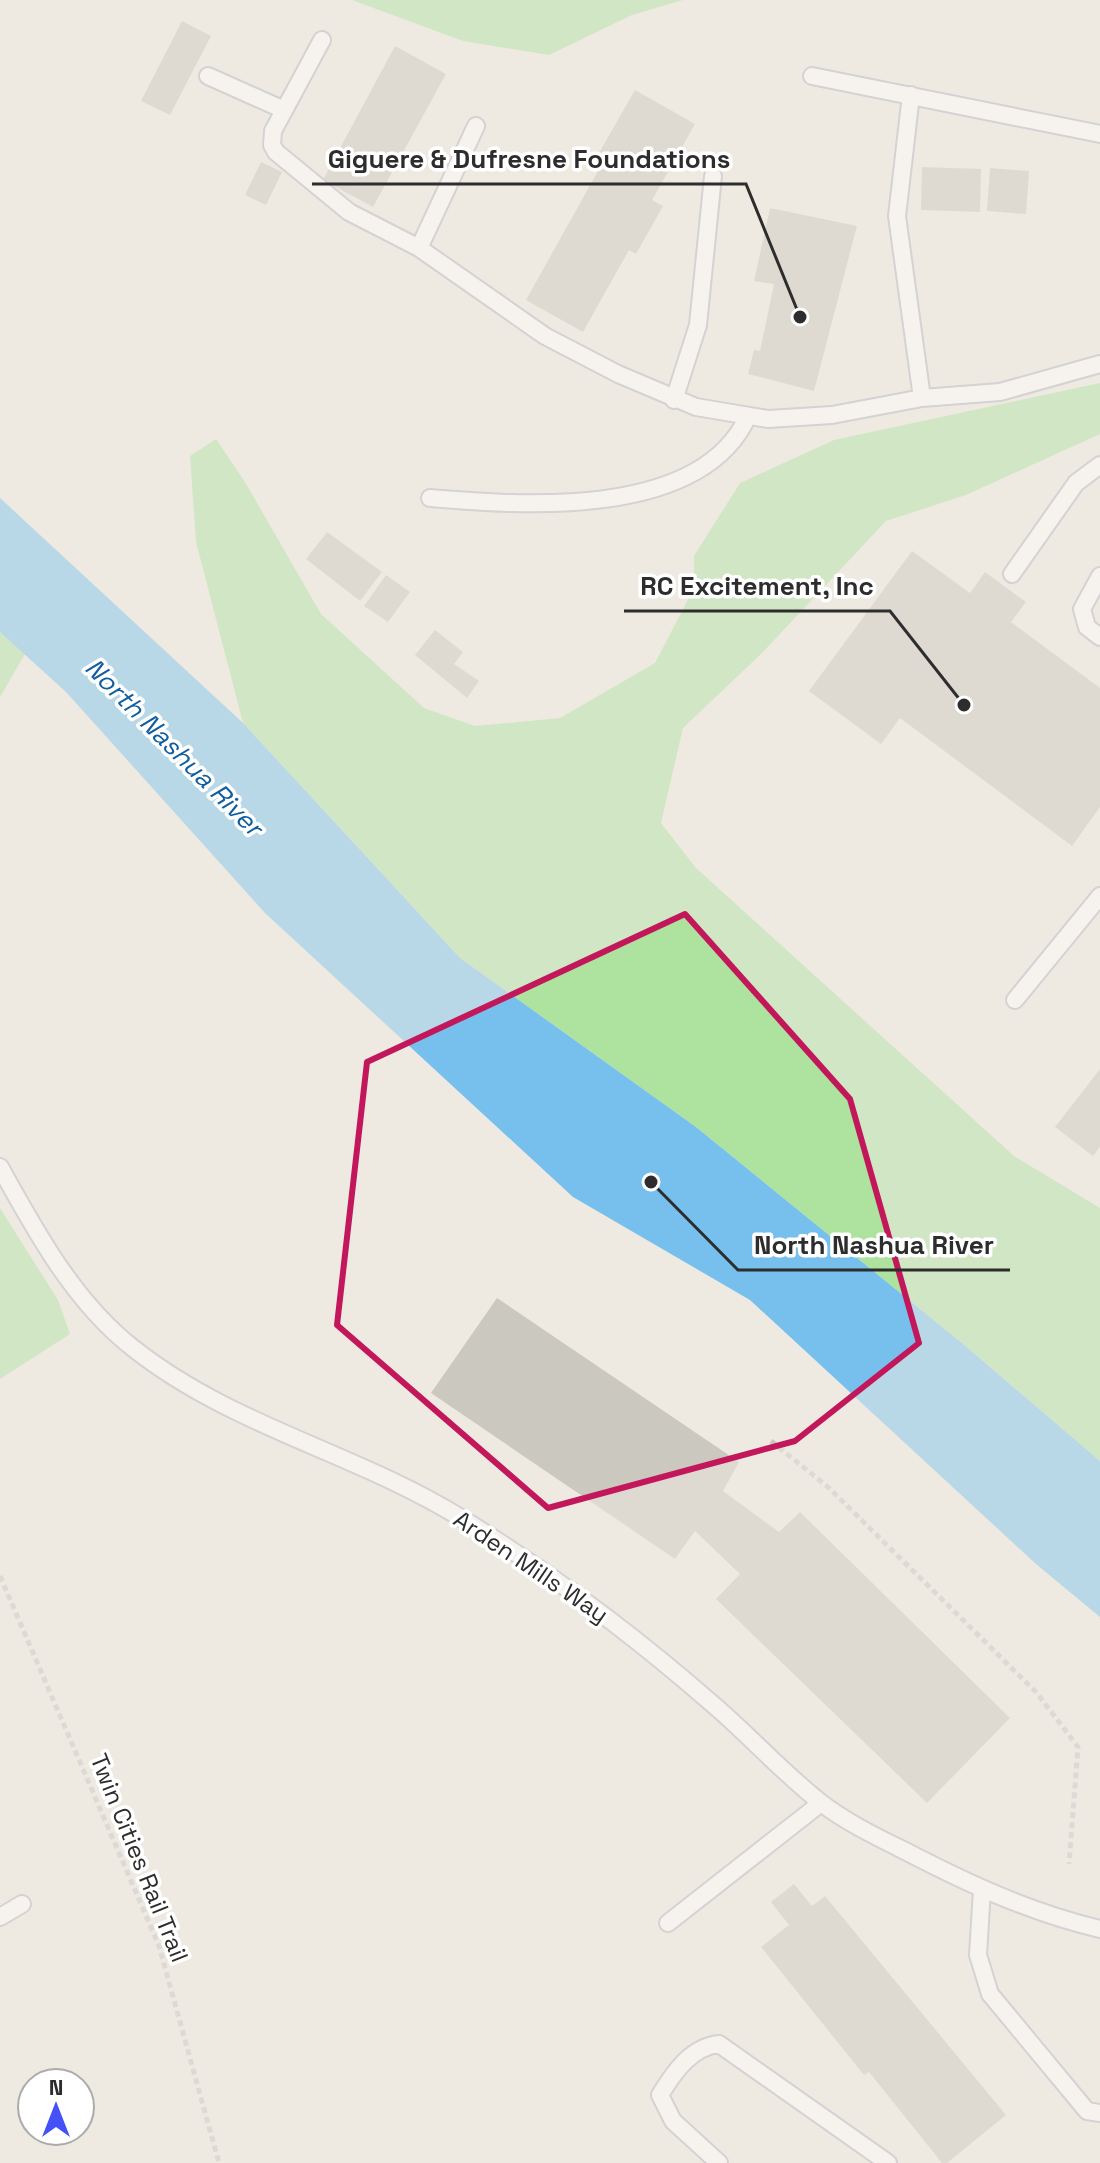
<svg xmlns="http://www.w3.org/2000/svg" width="1100" height="2163" font-family="'Space Grotesk',sans-serif">
<style>
.green{fill:#aee39f}
.water{fill:#77c0ed}
.building{fill:#cac8bf}
.lines{fill:none;stroke-linecap:round;stroke-linejoin:round}
.lane-casing{stroke:#b4b5c0;stroke-width:20}
.path{stroke:#c8c8c8;stroke-width:5;stroke-dasharray:6 4;stroke-linecap:butt}
.lane{stroke:#fff;stroke-width:16}
.marked{fill:none;stroke:#c2185b;stroke-width:6;stroke-linejoin:round}
.labels{text-anchor:middle;stroke-width:7;stroke-linejoin:round;paint-order:stroke}
.street-label{font-size:24px;fill:#2d2d2d;stroke:#fff}
.water-label{font-size:26px;font-style:italic;fill:#105d9f;stroke:#fff}
.leader{fill:none;stroke:#2d2d2d;stroke-width:3}
.callout-dot{fill:#2d2d2d;stroke:#fff;stroke-width:3}
.callout-label{font-size:26px;text-anchor:middle;font-weight:bold;fill:#2d2d2d;stroke:#fff;stroke-width:7;stroke-linejoin:round;paint-order:stroke}
</style>
<rect width="100%" height="100%" fill="#eeeae1"/>
<path class="green" d="M 352,0 L 683,0 L 632,15 L 549,55 L 463,41 Z
M 1100,383 L 1100,434 L 966,495 L 886,521 L 761,654 L 683,728 L 661,823 L 696,868 L 1014,1156 L 1100,1208 L 1100,1461 L 963,1344 L 696,1127 L 460,958 L 243,723 L 196,542 L 190,456 L 216,439 L 245,482 L 321,614 L 424,708 L 475,726 L 560,718 L 655,663 L 694,588 L 694,556 L 740,483 L 834,440 Z
M 0,632 L 25,654 L 0,697 Z
M 0,1208 L 58,1300 L 70,1334 L 0,1379 Z"/>
<path class="water" d="M 0,498 L 243,723 L 460,958 L 696,1127 L 963,1344 L 1100,1461 L 1100,1617 L 1036,1564 L 750,1300 L 573,1197 L 265,913 L 66,692 L 0,632 Z"/>
<path class="building" d="M 182,21 L 211,36 L 170,115 L 141,101 Z
M 395,46 L 446,74 L 373,207 L 323,180 Z
M 635,90 L 695,124 L 652,200 L 663,206 L 636,254 L 629,250 L 583,332 L 526,300 L 598,171 L 591,167 Z
M 261,162 L 282,172 L 266,205 L 245,195 Z
M 922,167 L 981,169 L 980,212 L 921,210 Z
M 990,168 L 1029,171 L 1026,214 L 987,211 Z
M 770,208 L 857,226 L 814,391 L 748,374 L 754,350 L 760,351 L 774,284 L 754,281 Z
M 327,532 L 382,572 L 360,601 L 306,559 Z
M 912,551 L 970,593 L 985,572 L 1026,602 L 1011,622 L 1100,688 L 1100,807 L 1072,846 L 900,718 L 881,744 L 809,691 Z
M 386,575 L 410,592 L 388,622 L 364,606 Z
M 435,630 L 463,652 L 454,664 L 479,681 L 467,698 L 415,655 Z
M 1100,1069 L 1100,1147 L 1093,1156 L 1055,1127 Z
M 497,1298 L 739,1462 L 723,1491 L 779,1532 L 800,1512 L 1010,1718 L 927,1803 L 716,1599 L 740,1574 L 695,1531 L 675,1559 L 431,1393 Z
M 794,1884 L 812,1906 L 825,1896 L 1006,2115 L 947,2163 L 942,2163 L 869,2072 L 864,2075 L 761,1947 L 789,1925 L 771,1902 Z"/>
<g class="lines">
<defs>
<path id="lane" d="M 322,40 L 273,131 L 272,145 L 276,152 L 349,212 L 419,248 L 545,336 L 618,374 L 696,407 L 768,419 L 832,415 L 922,398 L 1000,392 L 1100,364
M 208,76 L 284,110
M 812,76 L 1100,134
M 911,95 L 897,216 L 922,398
M 419,248 L 476,126
M 674,400 L 698,325 L 713,176
M 430,498 C 523,506 699,519 747,418
M 1012,574 L 1076,483 L 1100,465
M 1100,576 L 1082,609 L 1087,627 L 1100,637
M 1015,1000 L 1100,896
M 0,1167 C 36,1232 74,1302 133,1348 C 231,1426 356,1453 461,1518 C 549,1572 631,1633 709,1701 C 747,1733 781,1771 820,1802 C 847,1823 879,1838 909,1853 C 971,1885 1032,1913 1100,1929
M 982,1889 L 978,1955 L 990,1994 L 1087,2111 L 1100,2113
M 0,1917 L 22,1904
M 668,1923 L 821,1803
M 719,2163 L 673,2121 L 660,2095 C 674,2072 691,2047 719,2044 L 888,2163"/>
</defs>
<use href="#lane" class="lane-casing"/>
<path class="path" d="M 771,1441 L 828,1487 L 1036,1692 L 1078,1747 L 1069,1864
M 0,1576 L 159,1946 L 219,2163"/>
<use href="#lane" class="lane"/>
</g>
<path d="M0 0H1100V2163H0ZM 685,914 L 850,1099 L 919,1343 L 795,1441 L 548,1508 L 337,1325 L 367,1062 Z" fill="#eeeae1" fill-opacity=".55" fill-rule="evenodd"/>
<path class="marked" d="M 685,914 L 850,1099 L 919,1343 L 795,1441 L 548,1508 L 337,1325 L 367,1062 Z"/>
<g class="labels">
<g class="street-label">
<text transform="translate(531 1567) rotate(34)" y="8">Arden Mills Way</text>
<text transform="translate(139 1858) rotate(68)" y="8">Twin Cities Rail Trail</text>
</g>
<g class="water-label">
<text transform="translate(174 747) rotate(45)" y="9">North Nashua River</text>
</g>
</g>
<path class="leader" d="M800 317L746 184H312M964 705L890 611H624M651 1182L738 1270H1010"/>
<g class="callout-dot">
<circle cx="800" cy="317" r="8"/>
<circle cx="964" cy="705" r="8"/>
<circle cx="651" cy="1182" r="8"/>
</g>
<g class="callout-label">
<text x="529" y="168">Giguere &amp; Dufresne Foundations</text>
<text x="757" y="595">RC Excitement, Inc</text>
<text x="874" y="1254">North Nashua River</text>
</g>
<g transform="translate(56 2107)"><circle r="38" fill="#ffffff" stroke="#ababab" stroke-width="2"/>
<path d="M0-6L14 30L0 20L-14 30Z" fill="#4551f7"/>
<text y="-12" font-size="22" font-weight="bold" text-anchor="middle" fill="#2d2d2d">N</text>
</g>
</svg>
